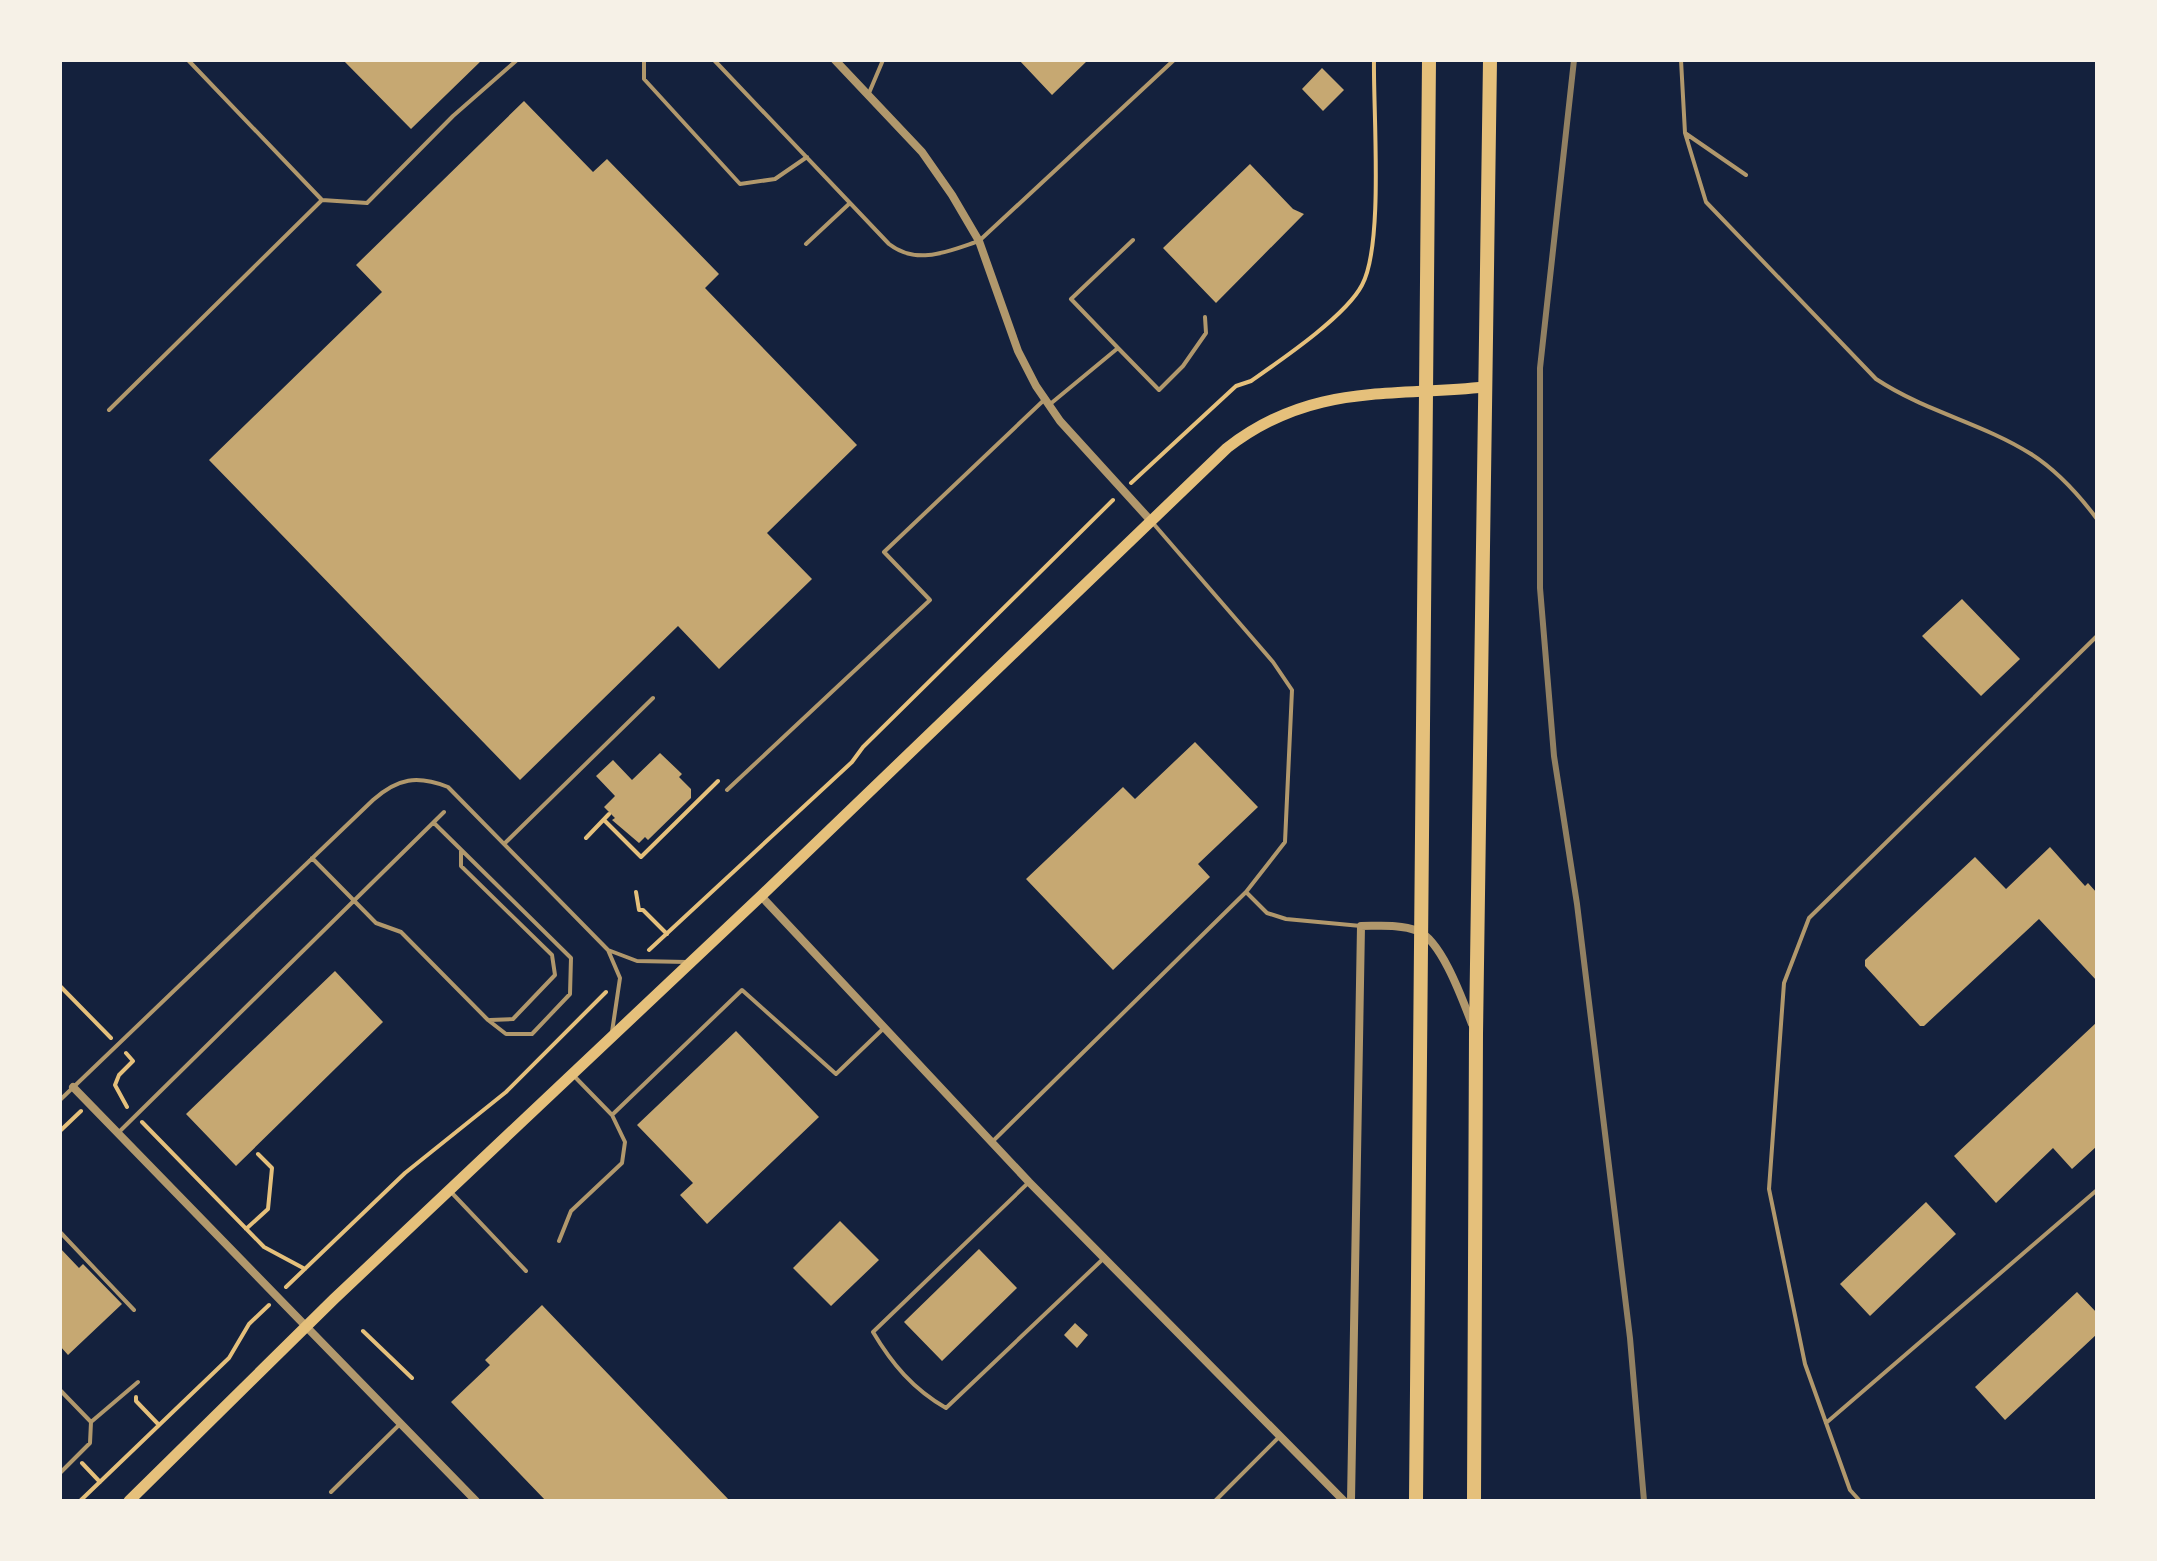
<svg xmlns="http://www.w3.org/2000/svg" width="2157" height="1561" font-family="'Work Sans',sans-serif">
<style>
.building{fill:#c6a872}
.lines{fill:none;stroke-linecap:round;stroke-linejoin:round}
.path{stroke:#e5c07b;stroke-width:4}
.service{stroke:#b1986c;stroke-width:4}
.minor{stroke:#b1986c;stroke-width:8}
.secondary{stroke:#e5c07b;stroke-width:11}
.trunk{stroke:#e5c07b;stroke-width:14}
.rail{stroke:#918062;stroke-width:6}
</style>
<rect width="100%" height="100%" fill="#14213d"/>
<path class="building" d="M 343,60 L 482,60 L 411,129 Z
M 1019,60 L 1088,60 L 1052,95 Z
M 1322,68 L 1344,90 L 1323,111 L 1302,89 Z
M 524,101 L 593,172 L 607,159 L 719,274 L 705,288 L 857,445 L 767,533 L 812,579 L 719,669 L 678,626 L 520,780 L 209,460 L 382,292 L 356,265 Z
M 1250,164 L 1293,209 L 1304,214 L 1216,303 L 1163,248 Z
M 1962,599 L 2020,659 L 1981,696 L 1922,636 Z
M 1195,742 L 1258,807 L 1198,864 L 1210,877 L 1113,970 L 1026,879 L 1123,787 L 1135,799 Z
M 660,753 L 682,774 L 679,777 L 691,789 L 691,798 L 648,840 L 645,837 L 639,843 L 612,820 L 615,818 L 604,807 L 615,796 L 596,776 L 613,760 L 632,780 Z
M 2050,847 L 2085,886 L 2088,883 L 2097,893 L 2097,981 L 2039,919 L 1924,1026 L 1920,1026 L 1865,966 L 1865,960 L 1975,857 L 2006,889 Z
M 335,971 L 383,1022 L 236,1166 L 186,1114 Z
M 2097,1022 L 2097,1146 L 2072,1169 L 2053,1148 L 1996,1203 L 1954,1156 Z
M 736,1031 L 819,1117 L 707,1224 L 680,1195 L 693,1183 L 637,1125 Z
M 1926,1202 L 1956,1234 L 1870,1316 L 1840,1284 Z
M 840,1221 L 879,1260 L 831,1306 L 793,1268 Z
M 60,1248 L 79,1268 L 83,1264 L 122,1304 L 68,1355 L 60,1346 Z
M 979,1249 L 1017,1288 L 942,1361 L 904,1322 Z
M 2077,1292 L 2097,1313 L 2097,1334 L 2005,1420 L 1975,1387 Z
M 542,1305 L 565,1329 L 730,1501 L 546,1501 L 451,1402 L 490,1365 L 485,1360 Z
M 1075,1323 L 1088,1335 L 1077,1348 L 1064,1335 Z"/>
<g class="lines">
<path class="path" d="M 1131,483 L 1236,386 L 1251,381 C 1281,360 1346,316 1362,285 C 1384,245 1373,111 1374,60
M 604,820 L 641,857 L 718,781
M 586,838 L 609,814
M 636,892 L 639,910 L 643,910 L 667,934
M 649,950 L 852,762 L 863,747 L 1113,500
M 60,986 L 111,1038
M 126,1053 L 133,1061 L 119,1075 L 115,1085 L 127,1107
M 142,1122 L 264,1247 L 305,1269
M 60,1131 L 81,1111
M 246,1229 L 268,1209 L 272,1168 L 258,1154
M 286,1287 L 405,1173 L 506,1092 L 606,992
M 363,1331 L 412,1378
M 136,1397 L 136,1401 L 159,1425
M 82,1463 L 100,1482
M 80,1501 L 229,1358 L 249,1324 L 269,1305"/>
<path class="service" d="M 188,60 L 322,200
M 644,60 L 644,79 L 740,184 L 775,179 L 807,157
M 714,60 L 889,244 C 917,266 949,251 979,241 L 1174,60
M 1681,60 L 1685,133 L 1746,175
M 869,93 L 883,60
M 1685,133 L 1706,202 L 1876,379 C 1926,412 1982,423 2031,454 C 2056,470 2079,495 2097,519
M 806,244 L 850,203
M 1118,348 L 1159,390 L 1183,366 L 1206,333 L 1205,317
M 1049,405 L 1118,348 L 1071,299 L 1133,240
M 109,410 L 322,200 L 367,203 L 453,116 L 517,60
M 727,790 L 930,600 L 884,552 L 1044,400
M 504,844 L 653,698
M 461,850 L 461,866 L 552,955 L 555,975 L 513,1019 L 490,1020
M 312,858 L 376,923 L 401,932 L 488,1020 L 506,1034 L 532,1034 L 570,994 L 571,958 L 434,823
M 1246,892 L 1267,913 L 1286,919 L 1361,926
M 608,950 L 637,961 L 687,962
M 60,1100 L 373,800 C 398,778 417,775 448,787 L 608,950 L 620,978 L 612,1032
M 612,1115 L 742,990 L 836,1074 L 885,1027
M 119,1132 L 444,812
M 992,1142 L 1246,892 L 1285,842 L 1292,690 L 1273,662 L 1152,522
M 1027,1184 L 873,1332 C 892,1364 913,1389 946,1408 L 1103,1259
M 451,1192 L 526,1271
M 60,1232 L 134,1310
M 559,1241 L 571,1211 L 622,1163 L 625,1142 L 612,1115 L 575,1077
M 60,1390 L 91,1422 L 138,1382
M 1826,1423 L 2097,1190
M 60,1473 L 90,1443 L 91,1422
M 331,1492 L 400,1424
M 1215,1501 L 1280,1436
M 1860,1501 L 1850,1490 L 1805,1364 L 1769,1189 L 1784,983 L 1809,918 L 2097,636"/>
<path class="minor" d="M 835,60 L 922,152 L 952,195 L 979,241 L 1018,351 L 1036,386 L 1060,421 L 1151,521
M 761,896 L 1029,1182 L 1344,1501
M 73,1087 L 476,1501
M 1351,1501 L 1361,926 C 1380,926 1400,924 1418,931 C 1442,941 1463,1001 1472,1024"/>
<path class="secondary" d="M 129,1501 L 334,1299 L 761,896 L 1227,448 C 1311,383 1386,397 1485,387"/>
<path class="trunk" d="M 1416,1501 L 1429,60
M 1474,1501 L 1476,1034 L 1490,60"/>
<path class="rail" d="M 1574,60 L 1540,368 L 1540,588 L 1554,756 L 1577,904 L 1630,1338 L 1644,1501"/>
</g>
<rect width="2157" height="1561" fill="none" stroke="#f6f1e7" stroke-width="124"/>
</svg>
